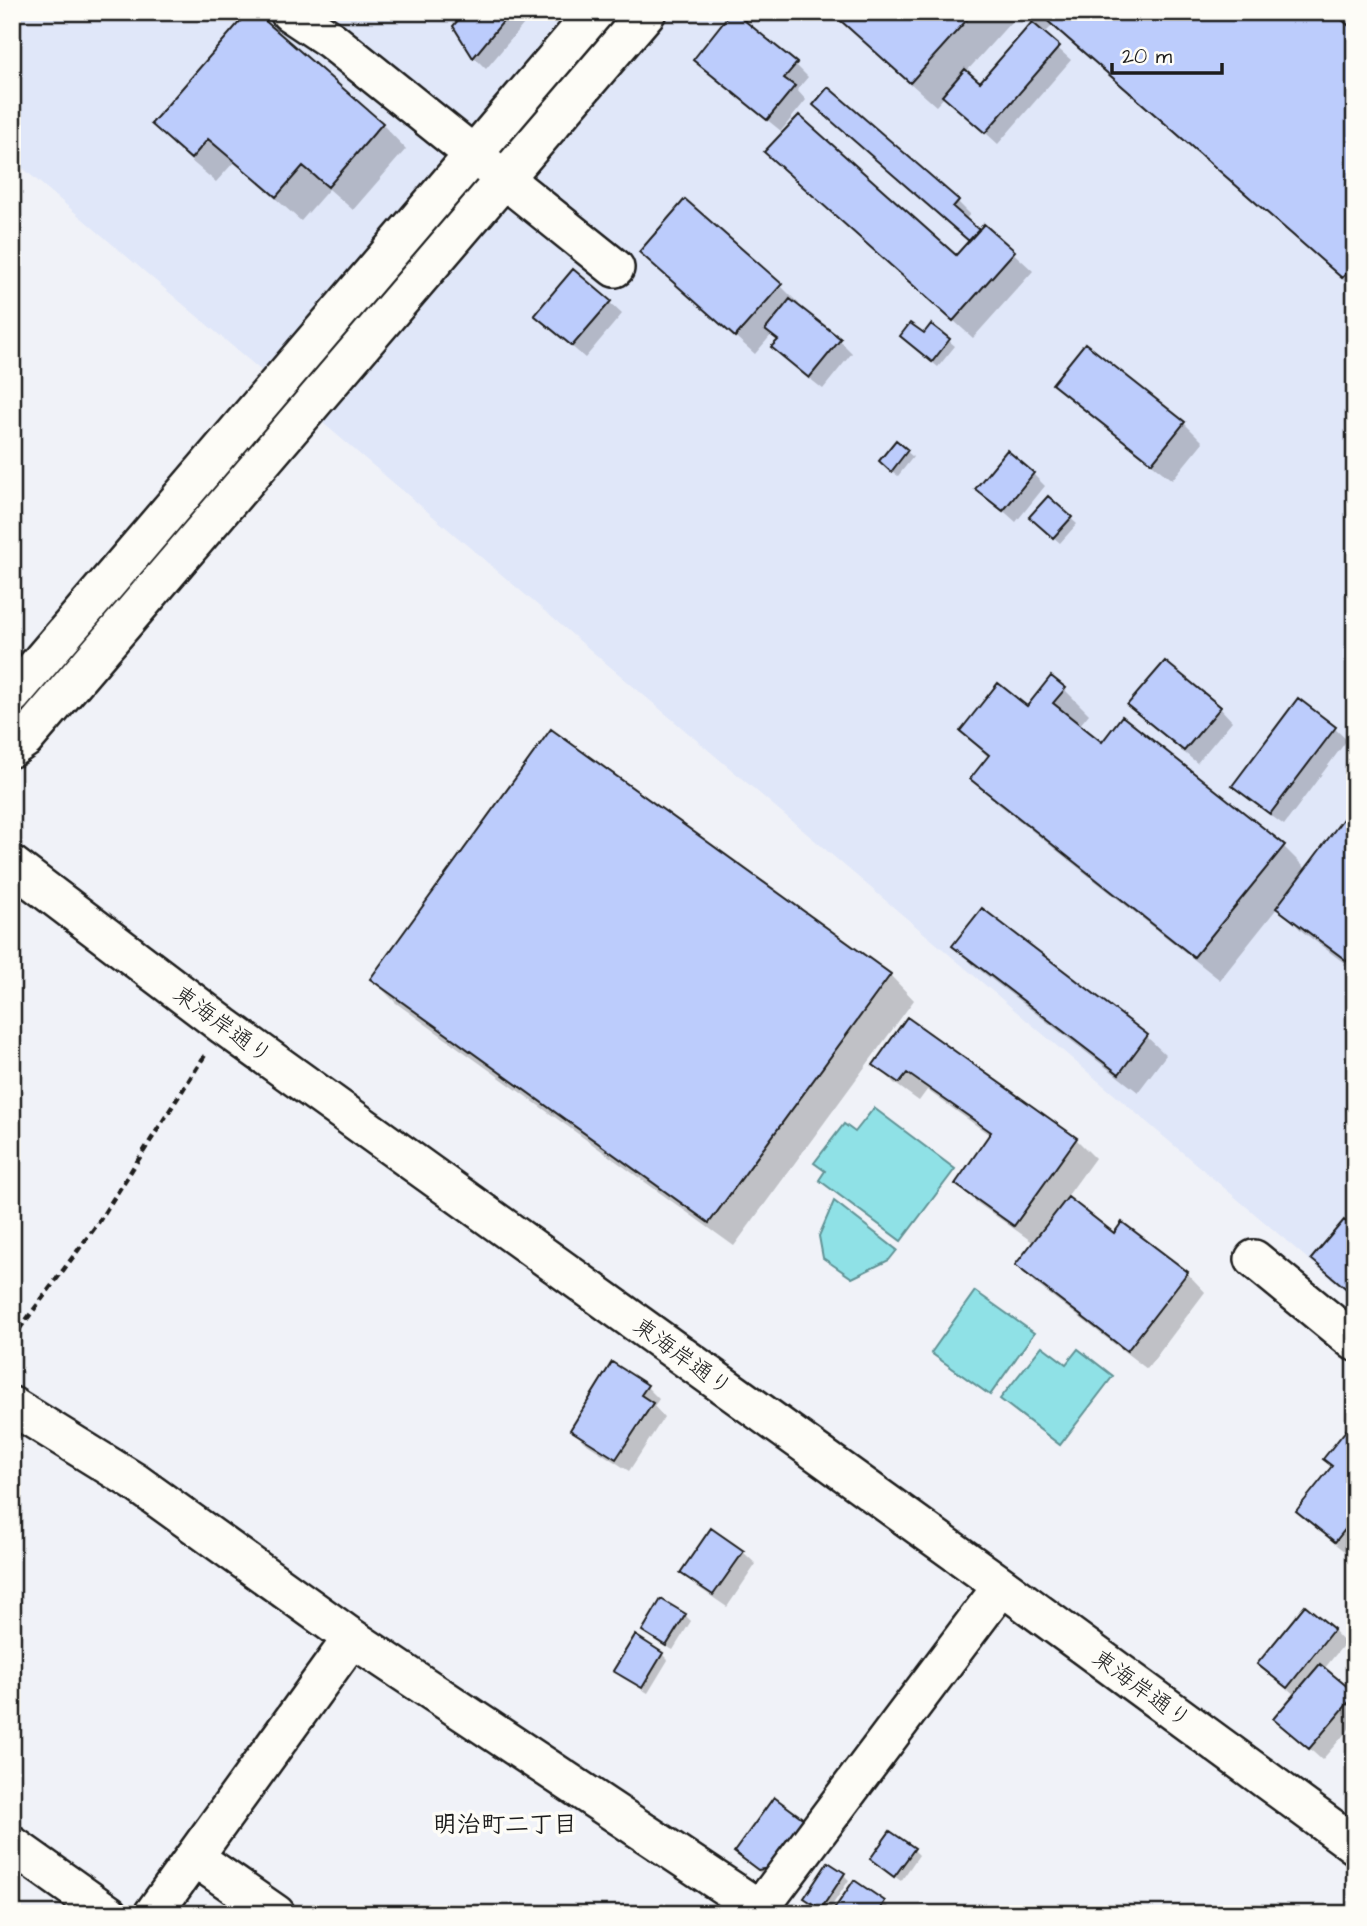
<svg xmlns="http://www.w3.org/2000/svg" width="1367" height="1926" font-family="'Architects Daughter','Klee One',sans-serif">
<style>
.built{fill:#e0e7f9}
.water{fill:#8fe1e6;stroke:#619295;stroke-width:2}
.shadow{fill:#0003}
.building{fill:#bcccfc;stroke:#1c1c1c;stroke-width:2}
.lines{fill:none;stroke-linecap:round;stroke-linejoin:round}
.minor-casing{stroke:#1c1c1c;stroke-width:42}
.path{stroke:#1c1c1c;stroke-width:4.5;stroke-dasharray:7 5;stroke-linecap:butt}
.minor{stroke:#fdfcf7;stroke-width:37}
.labels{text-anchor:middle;stroke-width:7;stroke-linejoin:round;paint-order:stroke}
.street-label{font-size:23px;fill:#1c1c1c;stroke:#fdfcf7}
.neighbourhood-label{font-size:24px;font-weight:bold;fill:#1c1c1c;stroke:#fdfcf7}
</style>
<rect width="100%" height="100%" fill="#f0f2f8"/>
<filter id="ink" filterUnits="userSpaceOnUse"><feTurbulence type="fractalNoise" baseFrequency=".0143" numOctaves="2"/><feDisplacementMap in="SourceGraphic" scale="14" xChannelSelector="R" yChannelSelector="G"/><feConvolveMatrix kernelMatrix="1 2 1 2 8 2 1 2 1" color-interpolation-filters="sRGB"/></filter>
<g filter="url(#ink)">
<path class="built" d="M 12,12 L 1355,12 L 1355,1299 L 12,159 Z"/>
<path class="water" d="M 874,1108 L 955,1169 L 901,1241 L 819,1180 L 825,1171 L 814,1163 L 844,1124 L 855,1132 Z
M 834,1201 L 897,1250 L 889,1260 L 852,1278 L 823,1258 L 819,1236 Z
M 975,1291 L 1034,1333 L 990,1395 L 931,1353 Z
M 1042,1346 L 1066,1364 L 1078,1349 L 1113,1376 L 1060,1445 L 1000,1399 Z"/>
<path class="shadow" d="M 12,12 L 23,12 L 12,25 Z
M 467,12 L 534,12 L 486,69 L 474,57 L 455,26 Z
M 830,12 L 1020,12 L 966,72 L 980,84 L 1034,22 L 1023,12 L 1331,12 L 1355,33 L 1355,290 L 1069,41 L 1053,25 L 1043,35 L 1071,60 L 998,144 L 945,96 L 936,106 Z
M 695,60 L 795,64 L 808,77 L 797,90 L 806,100 L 781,131 L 708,72 Z
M 828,117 L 957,201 L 970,214 L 965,220 L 979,233 L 984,226 L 1033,271 L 973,338 L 786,171 L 956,258 L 971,242 Z
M 153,124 L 382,124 L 406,149 L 353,210 L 329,189 L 301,221 L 234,162 L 216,182 L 177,149 Z
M 660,270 L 780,285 L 799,304 L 797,306 L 839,340 L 852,353 L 823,389 L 786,360 L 774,347 L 779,341 L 772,334 L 755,354 Z
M 609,302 L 622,314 L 585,358 L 536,315 Z
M 931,326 L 955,346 L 938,367 L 908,342 L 924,336 Z
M 1055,384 L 1184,423 L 1203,442 L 1172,480 L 1073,402 Z
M 896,442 L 913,457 L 898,476 L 887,467 Z
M 1033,474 L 1045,486 L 1016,522 L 978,488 Z
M 1048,498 L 1077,524 L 1060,543 L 1037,523 Z
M 1064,689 L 1089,714 L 1079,726 L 1102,744 L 1283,846 L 1307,870 L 1355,806 L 1355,971 L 1303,932 L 1278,907 L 1220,980 L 997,803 L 972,779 L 989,758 L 962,731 L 1027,708 Z
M 1130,705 L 1220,708 L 1232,721 L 1197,763 L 1142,718 Z
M 1334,728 L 1347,740 L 1284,825 L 1247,798 L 1235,785 Z
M 982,910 L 1147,1037 L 1166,1055 L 1138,1092 L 973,965 L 955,946 Z
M 890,975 L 914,1000 L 734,1246 L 396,1003 L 372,979 Z
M 907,1020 L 1076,1139 L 1095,1158 L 1066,1198 L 1114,1235 L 1187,1273 L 1205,1292 L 1147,1369 L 1036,1284 L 1017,1265 L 1034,1243 L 976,1202 L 957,1184 L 991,1136 L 927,1090 L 919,1101 L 894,1083 L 876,1064 Z
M 1355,1232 L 1355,1297 L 1314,1259 Z
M 647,1387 L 659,1399 L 654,1406 L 664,1417 L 629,1471 L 584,1442 L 572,1429 Z
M 1355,1422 L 1355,1559 L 1317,1529 L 1298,1510 L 1333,1467 Z
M 743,1552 L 756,1564 L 727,1607 L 695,1585 L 682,1573 Z
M 685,1615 L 691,1621 L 673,1650 L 650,1637 L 644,1631 Z
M 1333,1630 L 1345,1643 L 1324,1669 L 1355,1695 L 1355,1722 L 1322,1760 L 1276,1719 L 1296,1696 L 1259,1664 Z
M 662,1654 L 668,1660 L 648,1693 L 621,1677 L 616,1671 Z
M 774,1800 L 772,1882 L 749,1864 L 736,1852 Z
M 913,1849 L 919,1855 L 901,1881 L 878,1865 Z
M 844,1875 L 849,1880 L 827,1913 L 812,1903 Z
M 854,1882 L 884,1902 L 896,1914 L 833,1914 Z"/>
<path class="building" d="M 248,12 L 255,12 L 383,123 L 328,187 L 303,166 L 276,197 L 208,139 L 191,159 L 151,124 Z
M 465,12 L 511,12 L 473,58 L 453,26 Z
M 731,12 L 734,12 L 797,63 L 784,78 L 795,86 L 767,120 L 693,60 Z
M 831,12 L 974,12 L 910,83 Z
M 1045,12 L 1333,12 L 1355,31 L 1355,264 L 1342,278 L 1042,16 Z
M 1032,22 L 1060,46 L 985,133 L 942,96 L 965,69 L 980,82 Z
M 828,87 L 959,200 L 953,207 L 979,230 L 969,241 L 813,105 Z
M 799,115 L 956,255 L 984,224 L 1015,251 L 953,321 L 764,152 Z
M 685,199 L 782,284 L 735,337 L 639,252 Z
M 573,269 L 611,301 L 572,346 L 534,315 Z
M 790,299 L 841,339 L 809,378 L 771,347 L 778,340 L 765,330 Z
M 910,323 L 924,333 L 931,324 L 950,339 L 932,362 L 900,336 Z
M 1085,343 L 1185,422 L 1152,463 L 1052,384 Z
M 896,440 L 908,450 L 891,472 L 879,461 Z
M 1007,450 L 1034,473 L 1003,511 L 975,489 Z
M 1048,496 L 1072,517 L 1053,538 L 1029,517 Z
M 1165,661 L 1221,707 L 1184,751 L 1127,705 Z
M 1051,676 L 1066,688 L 1053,703 L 1102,742 L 1122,716 L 1285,845 L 1194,957 L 970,779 L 989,755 L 960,731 L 998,683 L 1027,706 Z
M 1298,698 L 1336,727 L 1270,814 L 1232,786 Z
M 551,729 L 891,974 L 709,1223 L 370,979 Z
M 1355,803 L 1355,951 L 1347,961 L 1276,908 Z
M 982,908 L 1148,1035 L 1119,1074 L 952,946 Z
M 907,1017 L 1077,1138 L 1014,1226 L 955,1184 L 991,1132 L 907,1073 L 899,1083 L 873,1065 Z
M 1068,1197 L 1114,1233 L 1122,1222 L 1188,1272 L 1127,1351 L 1015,1265 Z
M 1344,1220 L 1355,1229 L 1355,1296 L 1311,1259 Z
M 612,1362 L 648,1385 L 641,1395 L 653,1403 L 616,1459 L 570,1430 Z
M 1355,1419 L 1355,1517 L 1335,1542 L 1296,1511 L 1332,1466 L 1323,1459 Z
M 711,1528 L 744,1551 L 713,1595 L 680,1573 Z
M 661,1599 L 686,1614 L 666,1646 L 642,1631 Z
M 1305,1605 L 1334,1629 L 1287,1688 L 1257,1664 Z
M 635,1635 L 663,1653 L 642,1688 L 613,1671 Z
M 1320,1664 L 1355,1693 L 1355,1695 L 1309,1749 L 1273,1719 Z
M 774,1797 L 805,1820 L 769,1868 L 758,1870 L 734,1852 Z
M 890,1831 L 915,1848 L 894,1877 L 870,1859 Z
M 828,1862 L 845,1873 L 821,1909 L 804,1898 Z
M 854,1880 L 885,1901 L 877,1914 L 831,1914 Z"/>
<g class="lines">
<defs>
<path id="minor" d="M 289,12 L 331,40 L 615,268
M 12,695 L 595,12
M 12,748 L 25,739 L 647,12
M 12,865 L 224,1026 L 1002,1586 L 1355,1845
M 1254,1259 L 1355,1342
M 12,1406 L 135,1482 L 352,1638 L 767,1914
M 12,1845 L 109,1914
M 194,1857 L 276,1914
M 153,1914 L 352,1638
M 756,1914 L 1002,1586"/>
</defs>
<use href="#minor" class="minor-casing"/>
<path class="path" d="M 12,1339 L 96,1226 L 205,1055"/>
<use href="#minor" class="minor"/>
</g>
</g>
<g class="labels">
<g class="street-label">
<text transform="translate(223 1024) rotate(36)" y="8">東海岸通り</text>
<text transform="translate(683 1356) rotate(36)" y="8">東海岸通り</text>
<text transform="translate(1142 1688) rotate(36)" y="8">東海岸通り</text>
</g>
<g class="neighbourhood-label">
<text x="505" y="1832">明治町二丁目</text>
</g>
</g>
<rect width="1367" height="1926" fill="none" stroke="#fdfcf7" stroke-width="42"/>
<rect x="21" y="21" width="1325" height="1884" fill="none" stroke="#1c1c1c" stroke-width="2.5" filter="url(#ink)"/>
<path d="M1112 63v10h110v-10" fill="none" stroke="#1c1c1c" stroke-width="3.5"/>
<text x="1122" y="63" font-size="21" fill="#1c1c1c" stroke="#fdfcf7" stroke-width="5" paint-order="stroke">20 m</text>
</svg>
